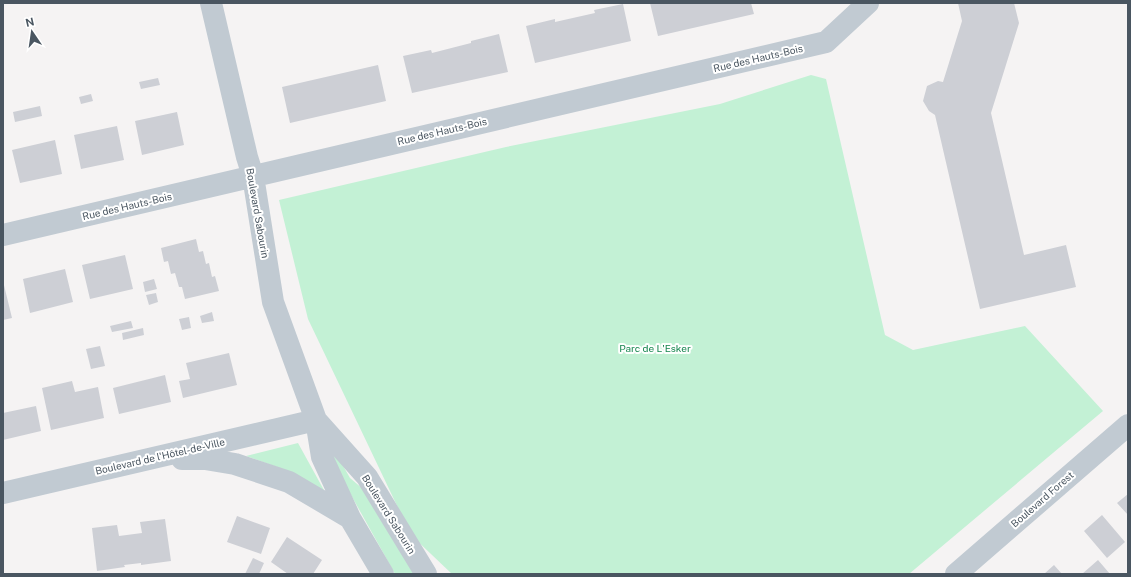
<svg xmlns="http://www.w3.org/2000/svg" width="1131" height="577" font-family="'Public Sans',sans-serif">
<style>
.green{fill:#c3f1d5}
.building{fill:#cdcfd5}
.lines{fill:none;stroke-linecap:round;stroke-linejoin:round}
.minor{stroke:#c1cad2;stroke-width:22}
.labels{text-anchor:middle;stroke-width:4;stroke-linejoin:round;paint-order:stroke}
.street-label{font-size:10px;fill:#4a5661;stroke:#fff}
.park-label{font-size:10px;fill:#17864f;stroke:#fff}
</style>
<rect width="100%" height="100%" fill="#f5f3f3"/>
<path class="green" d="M 811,75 L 826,79 L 885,335 L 913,350 L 1025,326 L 1103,411 L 909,574 L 452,574 L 411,535 L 308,319 L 279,200 L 506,147 L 720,104 Z
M 298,443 L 325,492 L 288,471 L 246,456 Z
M 333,448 L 350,478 L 370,495 L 414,574 L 395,574 L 326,450 Z"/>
<path class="building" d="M 650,3 L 751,3 L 754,14 L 658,36 Z
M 958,3 L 1014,3 L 1019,23 L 991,113 L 1024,255 L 1066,245 L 1076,287 L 980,309 L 935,115 L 929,111 L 923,101 L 927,86 L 938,81 L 943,82 L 962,21 Z
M 623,4 L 631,41 L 535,63 L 526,26 L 555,19 L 555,22 L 595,13 L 594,10 Z
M 499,34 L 508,72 L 412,93 L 403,56 L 431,50 L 432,53 L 471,43 L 471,41 Z
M 378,65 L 386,101 L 290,123 L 282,87 Z
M 158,78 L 160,85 L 141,89 L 139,82 Z
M 91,94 L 93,101 L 81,104 L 79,97 Z
M 40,106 L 42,116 L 15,122 L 13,112 Z
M 177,112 L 184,145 L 142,155 L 135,121 Z
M 117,126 L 124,160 L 81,169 L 74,135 Z
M 55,140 L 62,174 L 20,183 L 12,150 Z
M 196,239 L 199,252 L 203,251 L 206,264 L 209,263 L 212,277 L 215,276 L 219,291 L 185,299 L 182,287 L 179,287 L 175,273 L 171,274 L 168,261 L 164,262 L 161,248 Z
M 125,255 L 133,289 L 90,299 L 82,265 Z
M 65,269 L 73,302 L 30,313 L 23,279 Z
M 154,279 L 157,289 L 145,292 L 143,282 Z
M 3,281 L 12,318 L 3,320 Z
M 156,293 L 158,302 L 149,305 L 146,295 Z
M 212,312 L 214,321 L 202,323 L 200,316 Z
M 189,317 L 191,328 L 182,330 L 179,319 Z
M 131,321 L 133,328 L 112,332 L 110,326 Z
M 143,328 L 144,335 L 123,340 L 122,333 Z
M 100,346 L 105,366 L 91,369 L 86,349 Z
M 229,353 L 237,385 L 183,398 L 179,381 L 190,379 L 186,363 Z
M 165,375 L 171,402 L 119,414 L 113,388 Z
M 72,381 L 75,392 L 98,387 L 104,418 L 51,430 L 42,388 Z
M 36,406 L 41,431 L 3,440 L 3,413 Z
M 1128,494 L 1128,515 L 1117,503 Z
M 1102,515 L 1125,542 L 1107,558 L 1084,531 Z
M 237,516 L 270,528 L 261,554 L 227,542 Z
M 165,519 L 171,561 L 141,565 L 141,563 L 124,565 L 125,567 L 97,571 L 92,528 L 117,525 L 119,536 L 142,533 L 140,522 Z
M 287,537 L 322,560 L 313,574 L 288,574 L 271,562 Z
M 253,558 L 264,563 L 259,574 L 245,574 Z
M 1098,560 L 1110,574 L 1082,574 Z
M 1054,565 L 1062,574 L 1044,574 Z"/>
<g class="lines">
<path class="minor" d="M 211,3 L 247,157 L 253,176 L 273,302 L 316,420 L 322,457 L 350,518 L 383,574
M 3,235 L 826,42 L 868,3
M 316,420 L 367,477 L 426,574
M 182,459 L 205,459 L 235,464 L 289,482 L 350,518
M 3,493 L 316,420
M 956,574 L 1128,425"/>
</g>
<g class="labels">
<g class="street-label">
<text transform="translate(758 58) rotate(-13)" y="4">Rue des Hauts-Bois</text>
<text transform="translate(442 131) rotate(-13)" y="4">Rue des Hauts-Bois</text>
<text transform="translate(127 206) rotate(-13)" y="4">Rue des Hauts-Bois</text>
<text transform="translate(258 213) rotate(80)" y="4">Boulevard Sabourin</text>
<text transform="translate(160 456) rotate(-13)" y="4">Boulevard de l'Hôtel-de-Ville</text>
<text transform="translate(1042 499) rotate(-41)" y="4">Boulevard Forest</text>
<text transform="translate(389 514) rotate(58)" y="4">Boulevard Sabourin</text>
</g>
<g class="park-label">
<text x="655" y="352">Parc de L'Esker</text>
</g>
</g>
<rect width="1131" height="577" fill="none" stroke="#4a5661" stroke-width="8"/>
<g transform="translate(32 32) rotate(347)" stroke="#ffffff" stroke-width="3" paint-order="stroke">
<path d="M0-3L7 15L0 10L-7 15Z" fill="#4a5661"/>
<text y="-6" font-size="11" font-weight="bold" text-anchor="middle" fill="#4a5661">N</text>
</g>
</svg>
